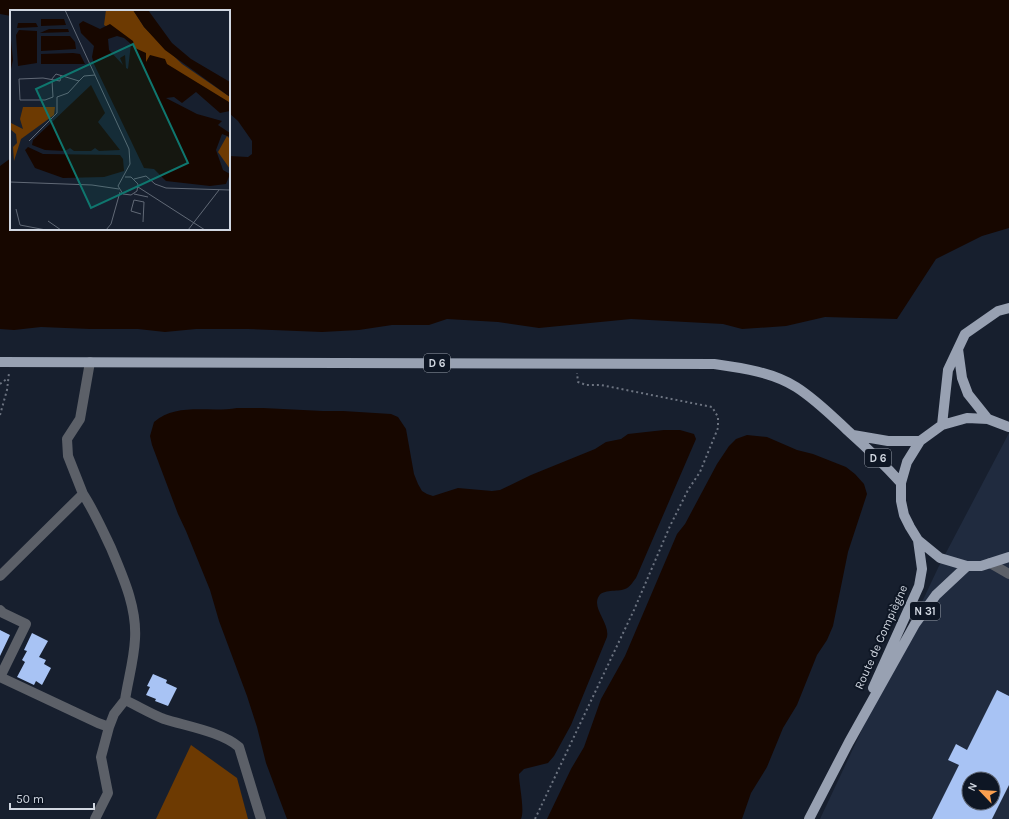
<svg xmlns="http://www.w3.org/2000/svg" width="1009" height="819" font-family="Karla,sans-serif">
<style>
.built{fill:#202b3f;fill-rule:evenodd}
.forest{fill:#6d3a02}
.water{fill:#170700}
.building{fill:#a8c3f4;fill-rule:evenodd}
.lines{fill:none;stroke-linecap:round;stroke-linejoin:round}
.path{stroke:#6c7380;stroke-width:2;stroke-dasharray:2 3;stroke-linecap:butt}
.minor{stroke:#5c6068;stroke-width:10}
.major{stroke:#98a1b2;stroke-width:10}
.labels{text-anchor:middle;stroke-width:4;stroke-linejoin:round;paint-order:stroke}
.shield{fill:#0e1624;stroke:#969da8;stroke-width:1}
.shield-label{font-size:11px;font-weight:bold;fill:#d1d7e1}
.street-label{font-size:12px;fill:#d1d7e1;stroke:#0e1624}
.inset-road{fill:none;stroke:#616976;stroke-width:1}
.view{fill:#0f766e;fill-opacity:0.15;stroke:#0f766e;stroke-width:2}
.inset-edge{fill:none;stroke:#d1d7e1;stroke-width:2}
</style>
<rect width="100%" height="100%" fill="#171f2e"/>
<path class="built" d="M 1009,433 L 1009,819 L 820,819 L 938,568 ZM 969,779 L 993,779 L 993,803 L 969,803 Z"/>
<path class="forest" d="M 191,745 L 237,778 L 248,819 L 156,819 Z"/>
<path class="water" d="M 0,0 L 1009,0 L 1009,228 L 982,236 L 936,259 L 897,319 L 825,317 L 786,326 L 742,329 L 723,324 L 631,319 L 539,328 L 498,322 L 447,319 L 429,325 L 392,325 L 359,330 L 322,332 L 248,329 L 196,329 L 165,332 L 138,329 L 90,329 L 41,327 L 14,330 L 0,329 L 0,166 L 11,158 L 11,229 L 229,229 L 229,156 L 248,157 L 252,154 L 252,141 L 238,121 L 229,113 L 229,11 L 11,11 L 11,16 L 0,14 Z
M 237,408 L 263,408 L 323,411 L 343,411 L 391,414 L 398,417 L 406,429 L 414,474 L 418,484 L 422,491 L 427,494 L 433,496 L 458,488 L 492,491 L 500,490 L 531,475 L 595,449 L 606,442 L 621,439 L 628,434 L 664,430 L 680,430 L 694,434 L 696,439 L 636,578 C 632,583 630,587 625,589 C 617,592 603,589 599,596 C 591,608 610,623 607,637 L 571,725 L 554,756 L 548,763 L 524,769 L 519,774 C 519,785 525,810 521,819 L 287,819 L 266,763 L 257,727 L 247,696 L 219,621 L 210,590 L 186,531 L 178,514 L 152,445 L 150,436 L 154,422 C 177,402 209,413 237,408 Z
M 747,435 L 767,437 L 797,450 L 813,454 L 846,467 L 855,474 L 864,484 L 867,494 L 848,552 L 833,626 L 827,640 L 817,655 L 797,705 L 783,728 L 767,767 L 751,793 L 742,819 L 547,819 L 571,769 L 584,747 L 601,699 L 625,656 L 677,534 L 685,524 L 717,464 L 729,446 L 736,439 Z"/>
<path class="building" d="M 0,630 L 10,635 L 0,656 Z
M 32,633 L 48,641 L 39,657 L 46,660 L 44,664 L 51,668 L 42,685 L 36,681 L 34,685 L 17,677 L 25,662 L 22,660 L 27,651 L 24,650 Z
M 153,674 L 167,680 L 166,683 L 177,688 L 168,706 L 155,701 L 156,699 L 146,695 L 150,687 L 147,686 Z
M 997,690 L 1009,696 L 1009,785 L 992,819 L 932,819 L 959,765 L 948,760 L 956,744 L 967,750 ZM 969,779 L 993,779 L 993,803 L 969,803 Z"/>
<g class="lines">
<path class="path" d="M 0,384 L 8,378
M 0,415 L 7,390 L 9,373
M 535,819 L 634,610 L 670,526 L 688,490 L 700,472 L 718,428 L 718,417 L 712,407 L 601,385 L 586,385 L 578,382 L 577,373"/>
<path class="minor" d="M 83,494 C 94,511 102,529 111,548 C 123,577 137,607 135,639 C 134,660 128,680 125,700 C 138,706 151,714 164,719 C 186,726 222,732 239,747 L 261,819
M 990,563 L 1009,574
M 0,576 L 83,494 L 68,456 L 67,439 L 80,419 L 90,362
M 0,610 L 3,613 L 26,624 L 0,677
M 0,677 L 98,723 L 109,727 L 101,757 L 108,793 L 95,819
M 109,727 L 114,714 L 125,700"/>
<path class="major" d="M 958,349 L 962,378 L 968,394 L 988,419
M 0,362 L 714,364 C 742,368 772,372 796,387 C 815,399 831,415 847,430 C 866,447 884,464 901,483
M 942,425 L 948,370 L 965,334 L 998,311 L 1009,308
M 1009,427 L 988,419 L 967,418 L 942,425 L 920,441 L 907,462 L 901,483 L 901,501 L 904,515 L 910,527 L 918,540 L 940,558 L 967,566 L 981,566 L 1009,557
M 853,435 L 888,441 L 920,441
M 873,688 L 919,586 L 922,569 L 918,540
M 809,819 L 849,742 L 915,624 L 936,595 L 967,566"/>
</g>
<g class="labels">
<g class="shield">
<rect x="424" y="354" width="26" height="18" rx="3"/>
<rect x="865" y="449" width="26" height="18" rx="3"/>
<rect x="910" y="602" width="30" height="18" rx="3"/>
</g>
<g class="shield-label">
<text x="437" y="367">D 6</text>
<text x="878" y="462">D 6</text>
<text x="925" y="615">N 31</text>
</g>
<g class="street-label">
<text transform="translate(881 637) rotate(-66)" y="4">Route de Compiègne</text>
</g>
</g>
<g transform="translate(10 10)">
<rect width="220" height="220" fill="#171f2e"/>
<path d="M 96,0 L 123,0 L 134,17 L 172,54 L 220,87 L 220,95 L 129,54 L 121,31 L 94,15 ZM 13,97 L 45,97 L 44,105 L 11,129 L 4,151 L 3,137 L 7,133 L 6,124 L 0,119 L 0,115 L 1,113 L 13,119 L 10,109 ZM 217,126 L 220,129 L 220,159 L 208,142 Z" fill="#6d3a02"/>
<path d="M 123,0 L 138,0 L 162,33 L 181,49 L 220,72 L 220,87 L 155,40 L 134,17 ZM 31,9 L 54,9 L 56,15 L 31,16 ZM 73,11 L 90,19 L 100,14 L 123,31 L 125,38 L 136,43 L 136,52 L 140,45 L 155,49 L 157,54 L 219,92 L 220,101 L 210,103 L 186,82 L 172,93 L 164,87 L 156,88 L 187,104 L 212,111 L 208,115 L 220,123 L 220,127 L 212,124 L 206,140 L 213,160 L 220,164 L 216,174 L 200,176 L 156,171 L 144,159 L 134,158 L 84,54 L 82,47 L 84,36 L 71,23 L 69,14 ZM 107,26 L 114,28 L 121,34 L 118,59 L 116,58 L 115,45 L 110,48 L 113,55 L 99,40 L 98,29 ZM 8,13 L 26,13 L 28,17 L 7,18 ZM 39,19 L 58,19 L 59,22 L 30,23 ZM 0,20 L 3,50 L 1,59 L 0,58 ZM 9,20 L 27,21 L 27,53 L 8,56 L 6,25 ZM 31,26 L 60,26 L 65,32 L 66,39 L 31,41 ZM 63,43 L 70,44 L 75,54 L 31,54 L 31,44 ZM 81,75 L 95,103 L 88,112 L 110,140 L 89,141 L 85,138 L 81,141 L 64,141 L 60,138 L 55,141 L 35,140 L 22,135 L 23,130 ZM 18,137 L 33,144 L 110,145 L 113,149 L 114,161 L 94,167 L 53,168 L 25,158 L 15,140 Z" fill="#170700" fill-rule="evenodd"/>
<path class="inset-road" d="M 55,0 L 119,139 L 120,154 L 108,176 L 113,184 L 121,185 L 127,181 L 128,174 L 121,167 L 115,167M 41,70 L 46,64 L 69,71 L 74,66 L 85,65M 42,71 L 43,87 L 35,90 L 10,90 L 9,69 L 33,68 L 50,71 L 51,65M 19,131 L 47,103 L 47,87 L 58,83 L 69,71M 124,169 L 136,166 L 145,174 L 156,178 L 220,180M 0,172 L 82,175 L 109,179M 128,177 L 195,220M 124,184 L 138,187M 6,199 L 10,215 L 36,220M 131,204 L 121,201 L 124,190 L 134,192 L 133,212M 38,211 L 51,220M 96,220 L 101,214 L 110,182M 178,220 L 209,180"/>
<path class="view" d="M 123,34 L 178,153 L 81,198 L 26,79 Z"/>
<rect width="220" height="220" class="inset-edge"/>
</g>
<g transform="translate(981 791) rotate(295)"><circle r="19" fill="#0e1624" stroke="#5c6370"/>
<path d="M0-3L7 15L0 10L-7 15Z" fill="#fa9f4f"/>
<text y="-6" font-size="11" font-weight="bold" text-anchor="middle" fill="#d1d7e1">N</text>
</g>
<path d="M10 803v6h84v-6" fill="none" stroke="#d1d7e1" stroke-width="2"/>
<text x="16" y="803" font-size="12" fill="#d1d7e1" stroke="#0e1624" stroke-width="3" paint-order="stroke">50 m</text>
</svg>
